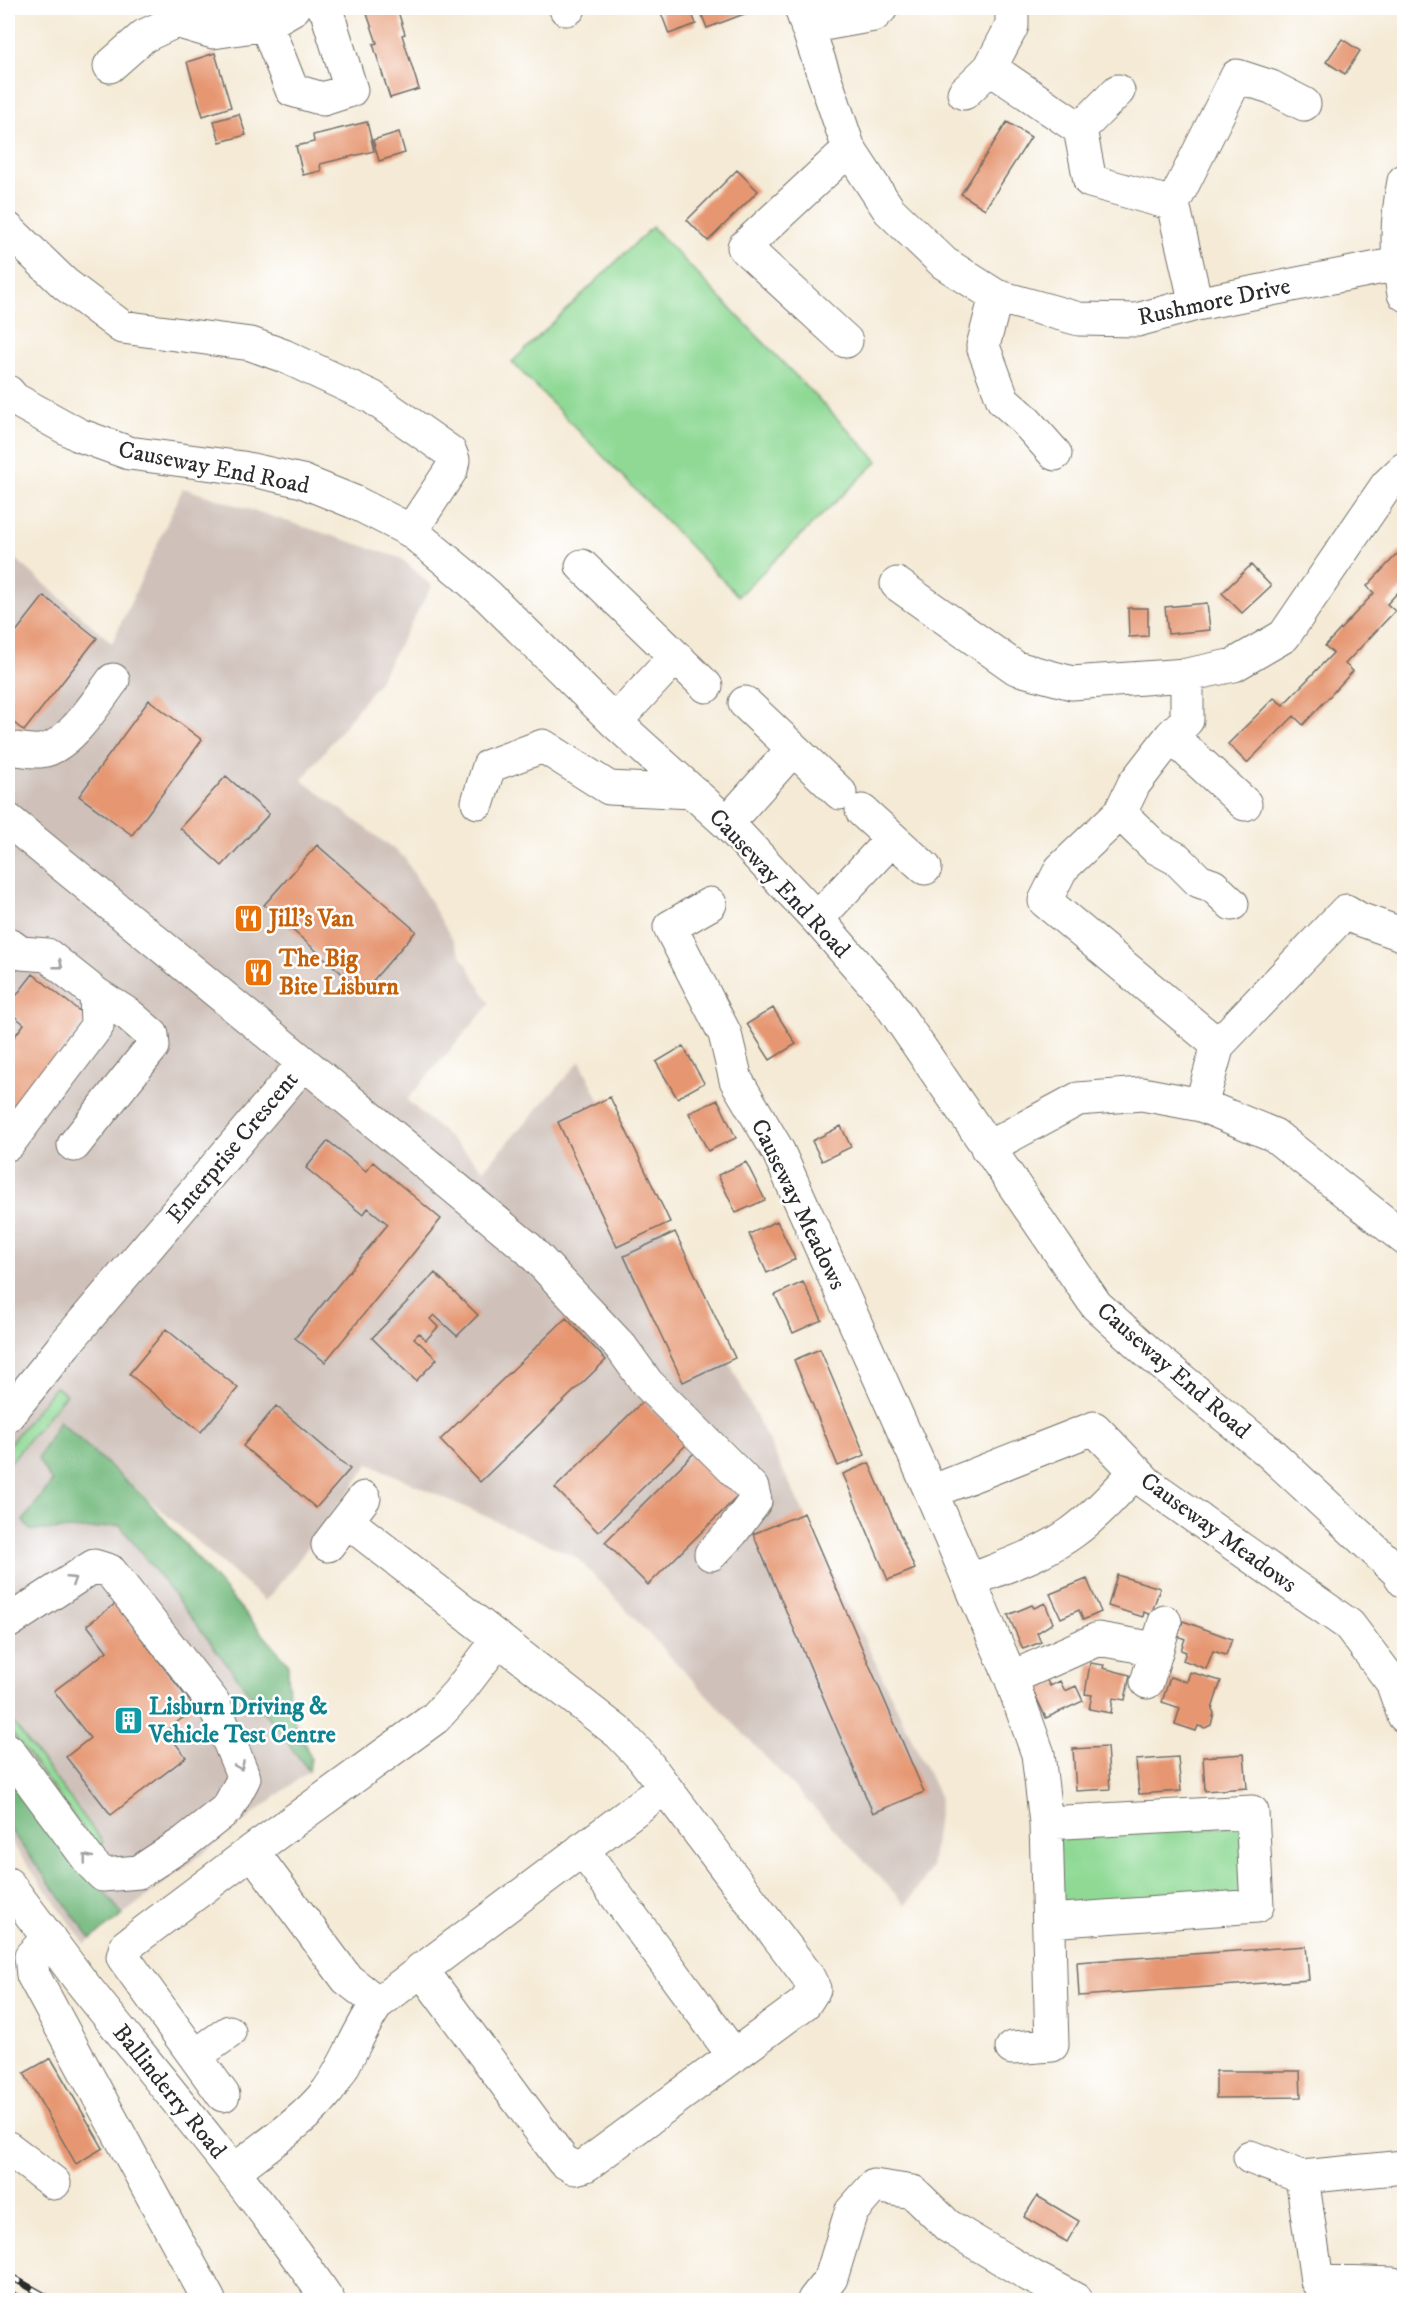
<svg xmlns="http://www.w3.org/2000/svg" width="1412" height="2308" font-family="'IM FELL DW Pica',serif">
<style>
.industrial{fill:#cfc1ba}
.green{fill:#8fd995;stroke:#5d8260;stroke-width:1.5}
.forest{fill:#73b97e;stroke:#4f7254;stroke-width:1.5}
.building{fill:#e69772}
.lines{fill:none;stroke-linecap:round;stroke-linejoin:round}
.minor-casing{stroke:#716e67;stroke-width:35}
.major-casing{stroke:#716e67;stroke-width:35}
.minor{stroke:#fff;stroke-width:33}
.major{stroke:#fff;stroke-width:33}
.rail-casing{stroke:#2b2b2b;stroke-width:7}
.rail{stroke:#fff;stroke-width:4.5;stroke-dasharray:14;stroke-linecap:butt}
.oneway{stroke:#a0a0a0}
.labels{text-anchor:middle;stroke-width:5;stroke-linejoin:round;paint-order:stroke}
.street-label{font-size:24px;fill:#2b2b2b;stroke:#fff}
.food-label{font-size:24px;font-weight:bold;fill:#c56008;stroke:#fff;text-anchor:start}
.culture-label{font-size:24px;font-weight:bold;fill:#0d838f;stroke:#fff;text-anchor:start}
</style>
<rect width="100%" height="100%" fill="#fff"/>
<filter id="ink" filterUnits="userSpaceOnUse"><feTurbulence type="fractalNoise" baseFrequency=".0167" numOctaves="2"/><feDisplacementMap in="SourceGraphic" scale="12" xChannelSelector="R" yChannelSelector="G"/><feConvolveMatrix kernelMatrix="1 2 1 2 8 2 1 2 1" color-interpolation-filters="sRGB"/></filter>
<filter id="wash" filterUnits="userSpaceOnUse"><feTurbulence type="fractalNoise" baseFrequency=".008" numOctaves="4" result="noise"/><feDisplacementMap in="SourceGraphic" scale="24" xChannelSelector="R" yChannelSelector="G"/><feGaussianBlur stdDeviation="1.35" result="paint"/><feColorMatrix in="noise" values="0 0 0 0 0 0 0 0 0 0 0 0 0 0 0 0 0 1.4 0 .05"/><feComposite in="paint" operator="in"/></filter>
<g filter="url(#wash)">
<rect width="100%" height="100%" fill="#f4ead6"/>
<path class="industrial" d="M 183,488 L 401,558 L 432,586 L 377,684 L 302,780 L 404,857 L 490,1004 L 407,1100 L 484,1169 L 580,1061 L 804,1513 L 940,1798 L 931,1869 L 906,1905 L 576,1557 L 369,1464 L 291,1570 L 265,1601 L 115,1470 L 95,1493 L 309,1771 L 85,1944 L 11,1842 L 8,1846 L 8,552 L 112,643 Z"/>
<path class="green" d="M 652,227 L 878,461 L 738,596 L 512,362 Z
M 55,1387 L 66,1394 L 8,1465 L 8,1446 Z
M 8,1716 L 103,1842 L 99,1845 L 95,1845 L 8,1728 Z
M 1243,1826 L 1246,1896 L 1060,1905 L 1056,1835 Z"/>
<path class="forest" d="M 59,1421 L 147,1500 L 288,1663 L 289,1709 L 311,1758 L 309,1771 L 120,1525 L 89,1529 L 30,1530 L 23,1521 L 52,1482 L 38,1459 Z
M 8,1771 L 123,1915 L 91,1939 L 8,1827 Z"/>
<g id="blocks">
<path class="building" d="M 365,8 L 397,8 L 405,34 L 402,35 L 419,89 L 390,98 L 373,44 L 377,43 Z
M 667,8 L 690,8 L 696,24 L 669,34 L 660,10 Z
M 699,8 L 760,8 L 707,28 Z
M 1342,39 L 1360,51 L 1345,74 L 1326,62 Z
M 215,53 L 231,107 L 203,116 L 187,62 Z
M 239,114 L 246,135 L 220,142 L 214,121 Z
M 367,122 L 374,151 L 320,164 L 321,171 L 303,175 L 296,146 L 314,142 L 313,135 Z
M 1007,122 L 1031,137 L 985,209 L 961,194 Z
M 399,132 L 405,153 L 379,161 L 373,140 Z
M 737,170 L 758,191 L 708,241 L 687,220 Z
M 1400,551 L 1404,555 L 1404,586 L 1387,604 L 1395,611 L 1345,664 L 1353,671 L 1303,725 L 1294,716 L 1247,763 L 1228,744 L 1274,698 L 1283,705 L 1333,653 L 1325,646 L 1374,593 L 1367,586 Z
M 1251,565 L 1271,586 L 1242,613 L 1222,593 Z
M 44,596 L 97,638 L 24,731 L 8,718 L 8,642 Z
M 1207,603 L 1210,630 L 1168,634 L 1165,607 Z
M 1128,608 L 1148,608 L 1148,636 L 1129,637 Z
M 149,700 L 202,740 L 132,835 L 79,796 Z
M 226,776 L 269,814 L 222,866 L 180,828 Z
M 317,845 L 416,931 L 363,992 L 264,905 Z
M 33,974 L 87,1017 L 8,1116 L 8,1045 L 24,1024 L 8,1011 L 8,1006 Z
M 773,1008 L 796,1044 L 770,1060 L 747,1024 Z
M 683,1046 L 704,1083 L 677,1098 L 656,1062 Z
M 610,1097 L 670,1222 L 617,1247 L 558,1122 Z
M 718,1100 L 736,1138 L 708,1151 L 689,1113 Z
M 841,1126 L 851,1147 L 822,1161 L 812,1141 Z
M 328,1141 L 366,1171 L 373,1162 L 441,1219 L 325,1362 L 295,1338 L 388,1224 L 368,1208 L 363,1215 L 306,1168 Z
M 746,1162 L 765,1200 L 736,1213 L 718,1175 Z
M 777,1221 L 795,1259 L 767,1273 L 749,1234 Z
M 675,1232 L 735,1358 L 683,1382 L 624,1256 Z
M 435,1273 L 478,1315 L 457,1336 L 434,1315 L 430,1319 L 438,1327 L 426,1340 L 419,1333 L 414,1338 L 437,1359 L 416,1381 L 372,1338 Z
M 803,1282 L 822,1320 L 793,1333 L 775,1295 Z
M 566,1318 L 606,1360 L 480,1482 L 440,1440 Z
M 166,1329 L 238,1388 L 201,1432 L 129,1374 Z
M 820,1349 L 865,1455 L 838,1466 L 794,1360 Z
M 643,1401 L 686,1445 L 598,1532 L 555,1488 Z
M 276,1406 L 350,1469 L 316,1508 L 243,1446 Z
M 695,1452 L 738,1496 L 648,1585 L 605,1542 Z
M 869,1463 L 915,1569 L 888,1580 L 843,1474 Z
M 804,1513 L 924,1792 L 873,1813 L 753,1534 Z
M 1117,1575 L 1160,1588 L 1151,1615 L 1144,1612 L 1143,1617 L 1108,1606 Z
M 1087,1579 L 1101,1612 L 1083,1620 L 1079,1610 L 1061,1618 L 1050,1594 Z
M 1045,1603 L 1053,1623 L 1037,1633 L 1041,1642 L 1023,1649 L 1008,1615 L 1032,1605 L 1034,1608 Z
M 115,1604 L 195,1708 L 166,1731 L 186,1757 L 111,1815 L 66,1757 L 90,1738 L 54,1691 L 107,1651 L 87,1625 Z
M 1183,1621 L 1232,1639 L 1226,1655 L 1213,1651 L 1206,1669 L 1183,1660 L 1186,1652 L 1181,1650 L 1185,1639 L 1178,1636 Z
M 1090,1663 L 1104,1665 L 1103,1668 L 1130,1675 L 1125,1700 L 1113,1698 L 1111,1713 L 1089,1709 L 1092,1695 L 1085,1694 Z
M 1190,1672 L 1221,1681 L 1212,1709 L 1214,1713 L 1211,1725 L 1205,1728 L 1198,1726 L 1196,1731 L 1175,1724 L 1180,1708 L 1162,1702 L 1170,1677 L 1187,1682 Z
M 1046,1679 L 1050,1686 L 1060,1681 L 1065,1691 L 1076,1686 L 1083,1701 L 1046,1718 L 1031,1686 Z
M 1107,1747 L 1110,1789 L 1076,1791 L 1073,1749 Z
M 1244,1754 L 1247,1788 L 1205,1791 L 1203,1757 Z
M 1178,1757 L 1181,1791 L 1139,1794 L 1136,1760 Z
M 1306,1946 L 1309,1980 L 1079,1996 L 1077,1962 Z
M 51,2058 L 103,2148 L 76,2164 L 24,2073 Z
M 1216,2071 L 1300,2071 L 1301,2097 L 1216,2098 Z
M 1037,2196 L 1079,2221 L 1067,2242 L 1024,2217 Z"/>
</g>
</g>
<g filter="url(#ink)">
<use href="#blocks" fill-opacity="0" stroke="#716e67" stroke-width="1.5"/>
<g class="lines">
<defs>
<path id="minor" d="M 801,8 L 849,149 L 889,210 L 944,263 L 996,296 L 1079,319 L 1137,320 L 1196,304 L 1398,264
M 566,9 L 569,8
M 176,21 L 213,32 L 266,24 L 294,8
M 266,24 L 292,90 L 323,99 L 351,90 L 326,9 L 324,8
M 807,27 L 874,15 L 881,8
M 110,66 L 144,36 L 176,21 L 172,8
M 990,68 L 1080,129 L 1090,181 L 1173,204
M 964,93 L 990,68 L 1012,26 L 1012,8
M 1080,129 L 1118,91
M 1404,181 C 1396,221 1396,254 1404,294
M 8,229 L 65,284 L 122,327 L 251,344 L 284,356 L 372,397 L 450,452 L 453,460 L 451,470 L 411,531
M 996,296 L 983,346 L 1003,400 L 1022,417 L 1055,454
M 1196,304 L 1173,204 L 1237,76 L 1271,87 L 1304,104
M 846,341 L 744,247 L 849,149
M 8,392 L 14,399 L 79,435 L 129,453 L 243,468 L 302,481 L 354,502 L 411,531 L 463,574 L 488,596 L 615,722 L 727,823 L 817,919 L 886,998 L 1096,1305 L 1150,1354 L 1268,1451 L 1397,1571 L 1404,1581
M 582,566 L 706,686
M 897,584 L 1016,668 L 1072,683 L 1187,675 L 1234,665 L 1284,636 L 1387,485 L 1404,469
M 1187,675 L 1187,720 L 1171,736 L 1134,784 L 1120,813 L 1061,869 L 1045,901 L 1218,1045
M 745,703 L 840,793
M 615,722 L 675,657
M 1171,736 L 1245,804
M 8,749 C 19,748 29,752 40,751 C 68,749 97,701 113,680
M 478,802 L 489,766 L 543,746 L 609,788 L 693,792
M 862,811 L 925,868
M 1120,813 L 1155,847 L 1177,859 L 1199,881 L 1213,886 L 1232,904
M 8,820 L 304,1063 L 65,1344 L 8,1415
M 727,823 L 793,749
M 710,904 L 670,927 L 725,1034 L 736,1080 L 778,1151 L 931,1492 L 1011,1678 L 1038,1754 L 1046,1823 L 1052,2045 L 1012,2048
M 817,919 L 892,839
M 8,944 L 21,953 L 47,955 L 96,994 L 97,1026 L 8,1144
M 304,1063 L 529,1249 L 621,1347 L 647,1383 L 752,1488 L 755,1501 L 732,1532 L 711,1554
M 1201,1105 L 1218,1045 L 1346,911 L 1359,919 L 1404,935
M 74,1145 L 153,1046 L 152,1035 L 129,1015 L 96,994
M 987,1148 L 1078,1099 L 1142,1094 L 1201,1105 L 1274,1135 L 1404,1238
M 931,1492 L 1094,1428 L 1147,1483 L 1349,1625 L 1392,1682 L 1404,1716
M 347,1521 L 619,1733 L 642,1757 L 807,1975 L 814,1989 L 805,2003 L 586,2165 L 575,2168 L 563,2161 L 421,1969
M 328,1545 L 364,1498
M 969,1581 C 1003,1567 1043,1554 1073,1532 C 1096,1515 1116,1493 1136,1471
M 8,1622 L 94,1566 L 110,1571 L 213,1702 L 244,1778 L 228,1808 L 185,1842 L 139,1872 L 103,1875 L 91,1863 L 8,1750
M 1011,1678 L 1098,1639 L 1156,1649
M 1147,1682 L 1165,1622
M 1046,1823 L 1252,1812 L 1257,1906 L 1049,1921
M 582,1849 L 734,2056
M 252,1851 L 347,1979 L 378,2003
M 49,1938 L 31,1956 L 33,1975 L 209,2300
M 195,2056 L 229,2032
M 223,2095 L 123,1957 L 126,1946 L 252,1851 L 435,1718 L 457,1694 L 499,1639
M 8,2148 L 54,2183
M 1250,2157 L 1302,2177 L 1404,2167
M 234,2171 C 265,2146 302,2123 327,2092 C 346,2067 358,2030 378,2003 L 664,1788
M 1302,2177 L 1317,2281 L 1393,2284
M 814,2300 L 831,2278 L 851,2212 L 874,2186 L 913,2192 L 948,2226 L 1031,2276 L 1076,2300"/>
<path id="major" d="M 8,1884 C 31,1915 55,1947 79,1979 C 163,2085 252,2188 328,2300"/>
</defs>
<use href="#minor" class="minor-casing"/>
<use href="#major" class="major-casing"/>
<use href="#minor" class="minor"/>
<use href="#major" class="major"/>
<defs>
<path id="rail" d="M 8,2275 L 52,2300
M 8,2292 L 22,2300"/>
</defs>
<use href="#rail" class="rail-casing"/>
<use href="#rail" class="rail"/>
</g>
<defs><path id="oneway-chevron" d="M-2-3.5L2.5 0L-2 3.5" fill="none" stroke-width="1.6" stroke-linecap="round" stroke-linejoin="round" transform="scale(1.5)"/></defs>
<g class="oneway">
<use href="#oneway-chevron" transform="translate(59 965) rotate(38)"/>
<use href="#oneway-chevron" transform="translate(72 1580) rotate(-33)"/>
<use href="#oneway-chevron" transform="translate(240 1766) rotate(67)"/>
<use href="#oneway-chevron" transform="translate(87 1858) rotate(-129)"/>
</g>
</g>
<defs>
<symbol id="restaurant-square" viewBox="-11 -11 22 22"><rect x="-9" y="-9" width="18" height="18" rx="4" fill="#e8710a" stroke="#fff"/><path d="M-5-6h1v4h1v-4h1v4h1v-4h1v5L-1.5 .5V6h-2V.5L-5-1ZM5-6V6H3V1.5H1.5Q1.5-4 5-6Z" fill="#fff"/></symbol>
<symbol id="building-square" viewBox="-11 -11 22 22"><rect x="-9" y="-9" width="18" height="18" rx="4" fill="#0f9aa8" stroke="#fff"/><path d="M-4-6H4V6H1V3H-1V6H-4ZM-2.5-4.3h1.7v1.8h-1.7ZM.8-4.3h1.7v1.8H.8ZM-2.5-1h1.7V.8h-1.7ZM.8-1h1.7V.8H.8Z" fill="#fff"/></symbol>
</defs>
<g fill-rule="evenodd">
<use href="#restaurant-square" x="232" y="902" width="33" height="33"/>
<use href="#restaurant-square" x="242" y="956" width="33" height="33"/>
<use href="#building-square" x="112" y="1704" width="33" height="33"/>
</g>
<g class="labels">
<g class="street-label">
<text transform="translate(1214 301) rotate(-12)" y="8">Rushmore Drive</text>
<text transform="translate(214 467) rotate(11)" y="8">Causeway End Road</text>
<text transform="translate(780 883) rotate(47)" y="8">Causeway End Road</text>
<text transform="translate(232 1147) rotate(-50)" y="8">Enterprise Crescent</text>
<text transform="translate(799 1204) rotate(64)" y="8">Causeway Meadows</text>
<text transform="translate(1174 1370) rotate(41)" y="8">Causeway End Road</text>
<text transform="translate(1219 1532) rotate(36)" y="8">Causeway Meadows</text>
<text transform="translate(170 2091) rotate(51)" y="8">Ballinderry Road</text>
</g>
<g class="food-label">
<text x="269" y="926">Jill's Van</text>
<text x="279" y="966">The Big<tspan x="279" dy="28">Bite Lisburn</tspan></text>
</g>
<g class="culture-label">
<text x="149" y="1714">Lisburn Driving &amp;<tspan x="149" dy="28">Vehicle Test Centre</tspan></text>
</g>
</g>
<rect width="1412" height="2308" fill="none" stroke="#fff" stroke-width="30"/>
</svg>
